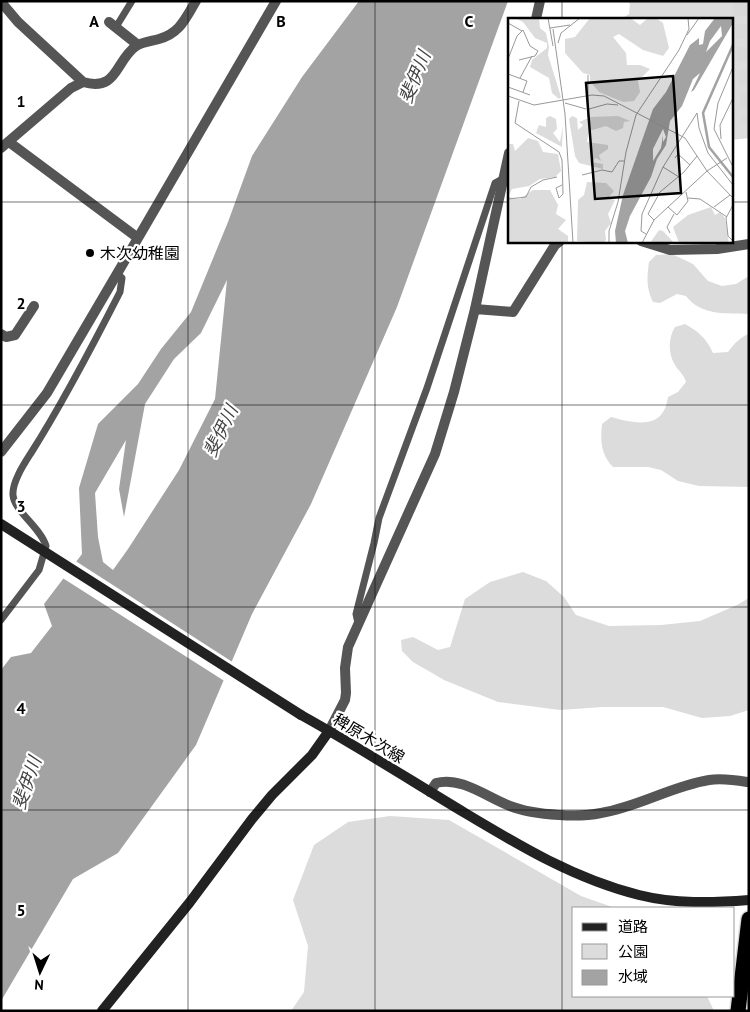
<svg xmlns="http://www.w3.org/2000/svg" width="750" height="1012" font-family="'PT Sans','Noto Sans JP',sans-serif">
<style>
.green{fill:#dcdcdc}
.water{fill:#a3a3a3;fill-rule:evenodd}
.pier{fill:#fff}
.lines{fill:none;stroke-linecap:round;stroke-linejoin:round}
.highway-tunnel{stroke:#d9d9d9;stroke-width:15;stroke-dasharray:15 8;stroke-linecap:butt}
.highway-casing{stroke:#dbdbdb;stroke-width:18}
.lane{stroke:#555;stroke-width:7}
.street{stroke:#555;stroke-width:10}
.secondary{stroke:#222;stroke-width:10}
.highway{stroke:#000;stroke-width:15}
.secondary-bridge{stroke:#222;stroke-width:10}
.grid{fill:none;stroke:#000;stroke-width:1;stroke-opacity:0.55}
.poi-dot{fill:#000;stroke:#fff;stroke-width:2}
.labels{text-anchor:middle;stroke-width:4.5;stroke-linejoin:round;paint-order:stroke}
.poi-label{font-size:16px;fill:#000;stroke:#fff;text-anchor:start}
.street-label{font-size:16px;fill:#000;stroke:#fff}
.water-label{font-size:18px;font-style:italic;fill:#444;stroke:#fff}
.inset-river{fill:none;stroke:#a3a3a3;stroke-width:2.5}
.inset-road{fill:none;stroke:#999;stroke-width:1}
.view{fill:#000;fill-opacity:0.15;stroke:#000;stroke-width:2.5}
.inset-edge{fill:none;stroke:#000;stroke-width:2.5}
.grid-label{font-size:16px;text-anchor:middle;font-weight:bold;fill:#000;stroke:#fff;stroke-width:4.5;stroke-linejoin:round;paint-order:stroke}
</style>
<rect width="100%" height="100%" fill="#fff"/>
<path class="green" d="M 627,1 L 749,1 L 749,138 L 731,140 L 731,19 L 621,19 L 629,14 L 630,4 Z
M 672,254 L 693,264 L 708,281 L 722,286 L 736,284 L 749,276 L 749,314 C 726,313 701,316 686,296 L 677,294 L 660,303 L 653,302 C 646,288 647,277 649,262 L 656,255 Z
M 685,324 C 698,331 707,339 713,353 L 728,352 C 734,344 740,337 749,334 L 749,487 L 699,486 L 678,481 L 661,470 L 648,467 L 613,467 C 601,455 600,440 602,424 L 611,417 C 626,421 653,429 663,412 C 666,408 667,402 668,397 L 678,392 L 686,382 C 684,374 679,372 675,365 C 668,354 668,338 675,327 Z
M 523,572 L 546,581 L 564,597 L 576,615 L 609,626 L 661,625 L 700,621 L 737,605 L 749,598 L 749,710 L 730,716 L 702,718 L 663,707 L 603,707 L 560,710 L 498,702 L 444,680 L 413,662 L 402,651 L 401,640 L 413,637 L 438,650 L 450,647 L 465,599 L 490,582 Z
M 390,816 L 449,820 L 581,896 L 615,908 L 574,908 L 574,996 L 707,996 L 714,1011 L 291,1011 L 304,992 L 308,946 L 293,900 L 314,845 L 348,822 Z"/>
<path class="water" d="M 359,1 L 508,1 L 397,307 L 311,504 L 252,614 L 196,745 L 118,853 L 73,879 L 1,1001 L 1,670 L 11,657 L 31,653 L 52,626 L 44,604 L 82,554 L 79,488 L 98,424 L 138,384 L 161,349 L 191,312 L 228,222 L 252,156 L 302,77 ZM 227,280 L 215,399 L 179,470 L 128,549 L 113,570 L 103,562 L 98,537 L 95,493 L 126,440 L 119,489 L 124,517 L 145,404 L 174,359 L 201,333 Z"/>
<path class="pier" d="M 74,560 L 234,663 L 226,682 L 61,577 Z"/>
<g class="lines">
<path class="highway-tunnel" d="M 741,1 L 749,121"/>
<defs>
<path id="highway" d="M 738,1011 L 749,919"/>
</defs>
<use href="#highway" class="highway-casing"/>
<path class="lane" d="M 116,27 L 132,1
M 1,620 L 39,570 L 46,546 C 41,528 14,511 13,495 C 12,482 24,464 31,453 C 64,401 92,347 120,292 L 122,278 L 118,274
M 358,623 L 356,614 L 374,543 L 379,518 L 427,388 L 495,183 L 504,178"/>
<path class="street" d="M 1,2 L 18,22 L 83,82 C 118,92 115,61 136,46 C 142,42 152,41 159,39 C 180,33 185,19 196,1
M 536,19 L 540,1
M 109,22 L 138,45
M 1,148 L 71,88 L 83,82
M 138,238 L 276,1
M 641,241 L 670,250 L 717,249 L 749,244
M 475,309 L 513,312 L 555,245 L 560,241
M 1,334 L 6,337 L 15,335 L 34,306
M 1,452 L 47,393 L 138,238 L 9,142
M 329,731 L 345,700 L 346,693 L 345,668 L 348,647 L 435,454 L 454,392 L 475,309 L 509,153
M 430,792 L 436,783 C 461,776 488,798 510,806 C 525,812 543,814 559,815 C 572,816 587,816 601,813 C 638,807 672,786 709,780 C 722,778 735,780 747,782"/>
<path class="secondary" d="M 301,715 C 357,746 410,780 465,813 C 520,846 575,879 639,895 C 675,904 712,903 749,900
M 102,1011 L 190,902 L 252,819 L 272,795 L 312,755 L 329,731"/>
<use href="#highway" class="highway"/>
<path class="secondary-bridge" d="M 1,524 L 301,715"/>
</g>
<path class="grid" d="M 188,1 L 188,1011M 375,1 L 375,1011M 562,1 L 562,19M 1,202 L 509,202M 731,202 L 749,202M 562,241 L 562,1011M 1,405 L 749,405M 1,607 L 749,607M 1,810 L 749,810"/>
<circle class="poi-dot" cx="90" cy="253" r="5"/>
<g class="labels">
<g class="poi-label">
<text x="100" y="259">木次幼稚園</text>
</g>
<g class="street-label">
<text transform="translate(369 738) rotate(31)" y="6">稗原木次線</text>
</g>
<g class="water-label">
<text transform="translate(415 77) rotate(-68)" y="6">斐伊川</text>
<text transform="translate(221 431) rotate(-64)" y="6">斐伊川</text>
<text transform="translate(27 783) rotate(-71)" y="6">斐伊川</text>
</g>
</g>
<g transform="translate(508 18)">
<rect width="225" height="225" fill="#fff"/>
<path d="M 7,0 L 31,0 L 32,10 L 38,15 L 41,29 L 40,37 L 53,79 L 51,81 L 44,75 L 41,60 L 22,49 L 24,42 L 39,30 L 39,25 L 27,20 L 15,4 ZM 82,0 L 122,0 L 132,7 L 140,0 L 148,0 L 155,5 L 161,30 L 155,38 L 135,32 L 111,16 L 105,19 L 118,35 L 119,47 L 132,47 L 142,51 L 130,63 L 132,74 L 126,83 L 115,84 L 91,74 L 82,63 L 82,57 L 75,55 L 57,35 L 57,21 L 67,19 ZM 42,98 L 48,101 L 49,111 L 45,115 L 52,124 L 55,108 L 54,129 L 28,115 L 31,107 L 38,109 L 38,100 ZM 64,98 L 69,100 L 70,112 L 75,107 L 71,104 L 83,99 L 110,98 L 122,103 L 116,104 L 115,110 L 108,113 L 98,108 L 81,113 L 79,124 L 100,127 L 100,131 L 91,137 L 93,143 L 88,140 L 83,144 L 95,146 L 95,151 L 71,145 L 67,138 L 61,101 ZM 20,120 L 30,123 L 35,134 L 50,136 L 53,153 L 47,159 L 32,161 L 21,168 L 4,171 L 0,179 L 12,181 L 25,172 L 42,172 L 50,187 L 48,196 L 58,202 L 50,211 L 60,218 L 60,225 L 0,225 L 0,126 L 5,126 L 7,133 ZM 79,164 L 98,165 L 106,173 L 100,180 L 107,182 L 100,196 L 103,205 L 97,213 L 98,222 L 95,225 L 69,223 L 70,182 L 76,177 ZM 203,189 L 207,197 L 212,194 L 217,200 L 221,225 L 171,225 L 165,209 L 180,197 ZM 151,212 L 155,213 L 166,225 L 142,225 Z" fill="#dcdcdc"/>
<path d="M 207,0 L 225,0 L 225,5 L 186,72 L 183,74 L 192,55 L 185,61 L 174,88 L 162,103 L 158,127 L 149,141 L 143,159 L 122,198 L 117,213 L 120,225 L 108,225 L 107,213 L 115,177 L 145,91 L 158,74 L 182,27 L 191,20 L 191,27 L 195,26 L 197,13 ZM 213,8 L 214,18 L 198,34 L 202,23 ZM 155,111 L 158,119 L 155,124 L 155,117 L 153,130 L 145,143 L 145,131 Z" fill="#a3a3a3" fill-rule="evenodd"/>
<path class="inset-river" d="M 225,27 L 195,95 L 201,129 L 225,159"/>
<path class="inset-road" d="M 40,0 L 45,28M 0,5 L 14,13M 42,10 L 62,7M 45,11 L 57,96 L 65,225M 179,17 L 191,0M 50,25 L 53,15 L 72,0M 0,41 L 9,18 L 15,12 L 22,28 L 30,33 L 27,38 L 11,42M 225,49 L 210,85 L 206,111 L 225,149M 0,56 L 19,63 L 15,74M 12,60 L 24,38M 0,69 L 22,77M 0,78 L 26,87 L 84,77 L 96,78 L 177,120 L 199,153 L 219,140M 11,83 L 7,105 L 51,134 L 54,142 L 55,176 L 51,180 L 48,170 L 54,167M 57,85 L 78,91M 81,91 L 99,86 L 110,87M 80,99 L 80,57M 213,121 L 212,107 L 225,80M 167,140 L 170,136 L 182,147M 74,157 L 94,152 L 104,154 L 111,143 L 116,143M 171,159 L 155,149 L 189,95 L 191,110 L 200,135 L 225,167M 180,180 L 192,181 L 219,199M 0,181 L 18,179 L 23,169 L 35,162 L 49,159M 225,187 L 218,200 L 220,218 L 225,223M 160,189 L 169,197 L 180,183 L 178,174M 206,189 L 222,177M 146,202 L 140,196 L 152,174 L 176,154 L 189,138M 162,215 L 159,209 L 166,196M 138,216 L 133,213 L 134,196 L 155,149M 101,225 L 101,213 L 110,184 L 118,134 L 128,97 L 171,32 L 181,11 L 180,0M 134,225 L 146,202 L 199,153 L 225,180"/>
<path class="view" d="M 165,58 L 173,175 L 87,181 L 78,65 Z"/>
<rect width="225" height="225" class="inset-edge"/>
</g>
<g class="grid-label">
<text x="94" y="27">A</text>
<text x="281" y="27">B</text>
<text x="469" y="27">C</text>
<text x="21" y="107">1</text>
<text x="21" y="309">2</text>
<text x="21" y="512">3</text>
<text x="21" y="714">4</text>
<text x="21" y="916">5</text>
</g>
<rect width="750" height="1012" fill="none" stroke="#000000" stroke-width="5"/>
<rect x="572" y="907" width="162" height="90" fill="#ffffff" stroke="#999999"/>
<rect x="582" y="923" width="25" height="8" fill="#222222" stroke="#999999"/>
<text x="618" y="932" font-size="15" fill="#000000">道路</text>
<rect x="582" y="944" width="25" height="15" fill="#dcdcdc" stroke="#999999"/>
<text x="618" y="957" font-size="15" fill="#000000">公園</text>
<rect x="582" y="970" width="25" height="15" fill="#a3a3a3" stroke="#999999"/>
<text x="618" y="982" font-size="15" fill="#000000">水域</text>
<g transform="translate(40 972) rotate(184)" stroke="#ffffff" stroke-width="4" paint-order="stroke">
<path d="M0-4L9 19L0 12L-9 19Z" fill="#000000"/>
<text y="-8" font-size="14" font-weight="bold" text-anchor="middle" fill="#000000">N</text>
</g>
</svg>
